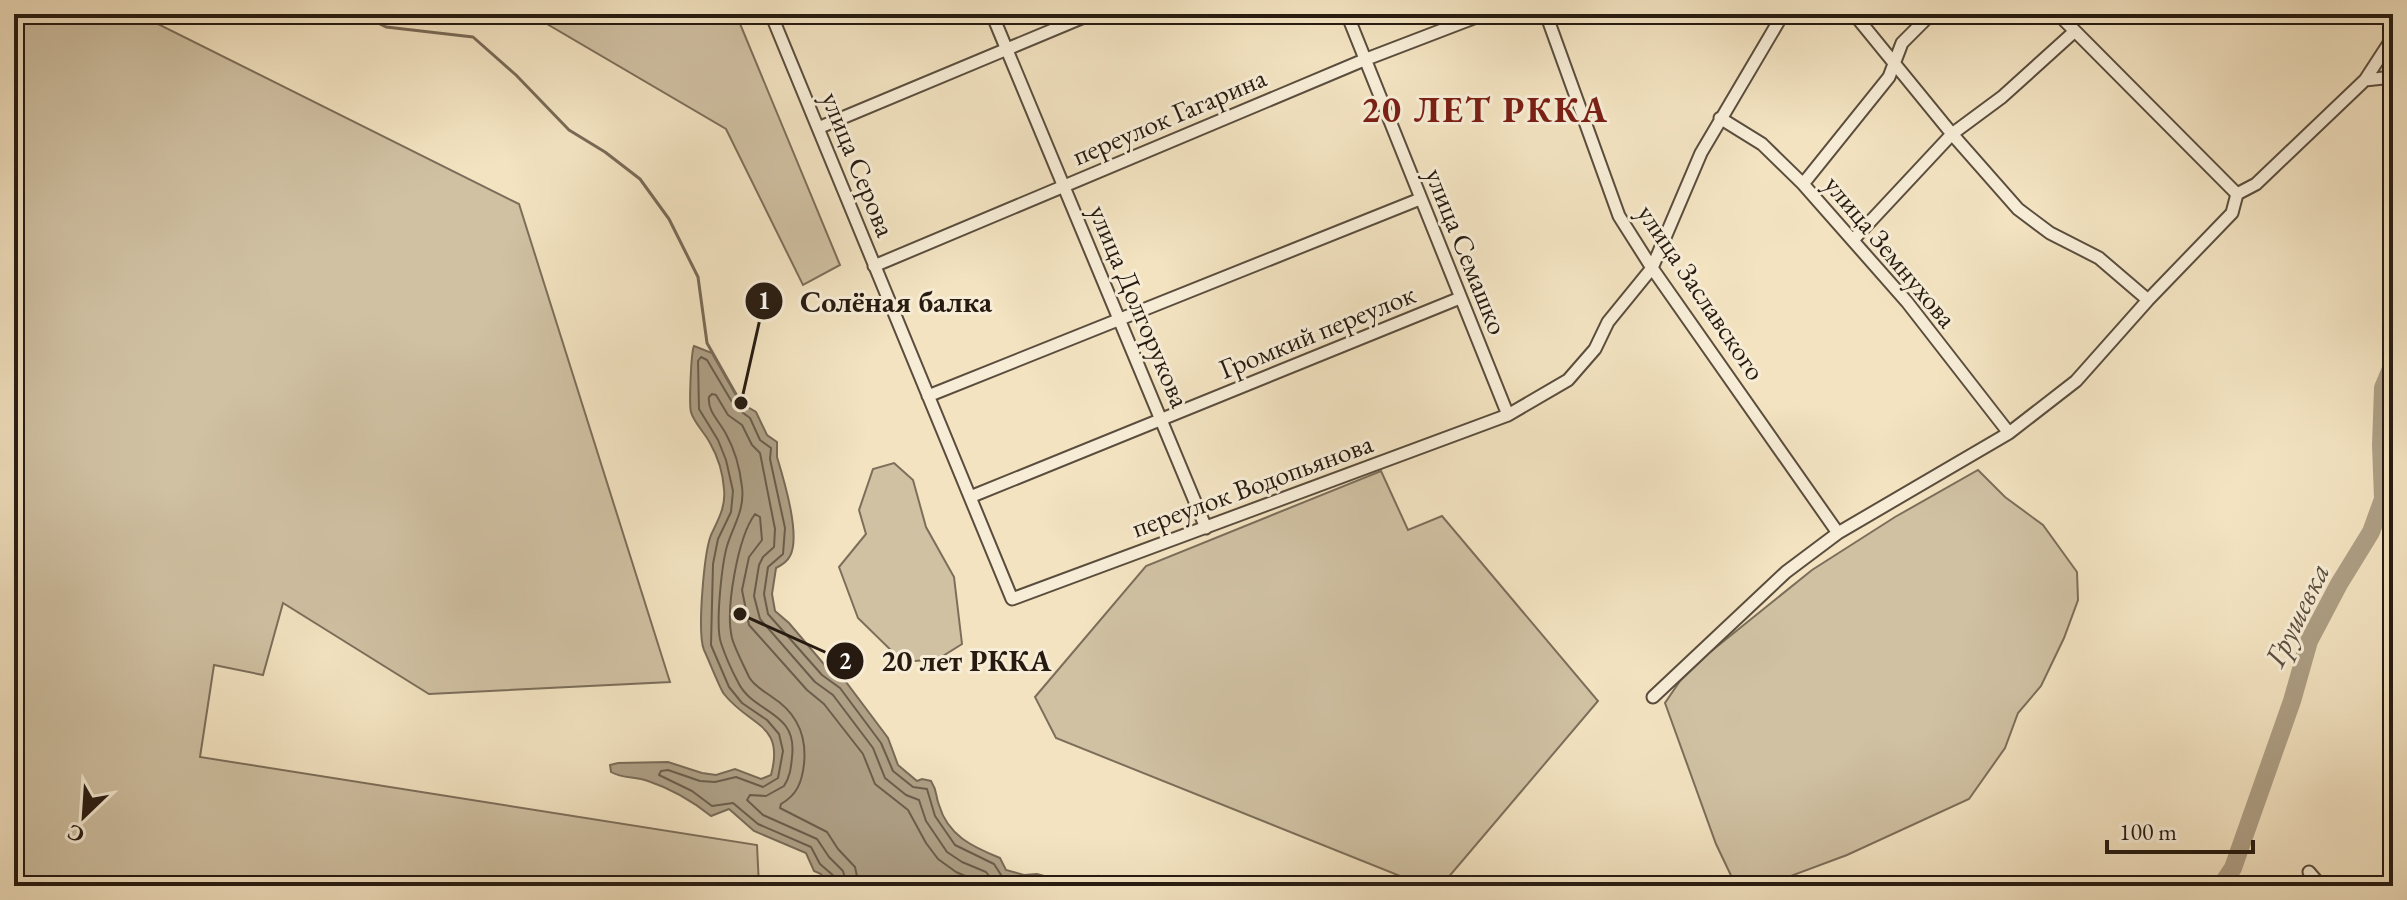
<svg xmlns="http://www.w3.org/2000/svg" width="2407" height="900" font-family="'EB Garamond',serif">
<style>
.green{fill:#d0c1a3;stroke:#7c6e5a;stroke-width:2}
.water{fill:#ae9f85;stroke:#786a57;stroke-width:2}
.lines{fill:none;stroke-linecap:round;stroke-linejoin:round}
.shore{stroke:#6a5d4b;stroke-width:2}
.stream{stroke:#786a57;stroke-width:3}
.river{stroke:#ae9f85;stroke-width:18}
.minor-casing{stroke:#5a4d3d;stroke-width:15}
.minor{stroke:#f7edd7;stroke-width:11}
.labels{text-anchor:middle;stroke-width:6;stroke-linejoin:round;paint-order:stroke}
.street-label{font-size:28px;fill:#271b11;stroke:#f7edd7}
.water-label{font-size:30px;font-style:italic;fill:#5d503f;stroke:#f7edd7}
.district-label{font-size:36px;font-weight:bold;letter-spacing:2px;fill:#7a1f14;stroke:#f7edd7}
.leader{fill:none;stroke:#271b11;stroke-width:3}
.callout-dot{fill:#271b11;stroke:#f7edd7;stroke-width:3}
.mark-label{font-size:24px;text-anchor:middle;font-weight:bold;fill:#fff}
.callout-label{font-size:30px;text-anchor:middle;font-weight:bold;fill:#271b11;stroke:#f7edd7;stroke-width:6;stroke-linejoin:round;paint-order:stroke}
</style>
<rect width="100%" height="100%" fill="#f3e3c1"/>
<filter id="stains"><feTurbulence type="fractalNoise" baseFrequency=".0025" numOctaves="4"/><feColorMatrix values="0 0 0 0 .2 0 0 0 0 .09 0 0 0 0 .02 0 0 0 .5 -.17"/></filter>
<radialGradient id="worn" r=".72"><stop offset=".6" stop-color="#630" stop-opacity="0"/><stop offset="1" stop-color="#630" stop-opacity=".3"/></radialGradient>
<path class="green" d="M 14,14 L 138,14 L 519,204 L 670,682 L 429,694 L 283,603 L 263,675 L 214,665 L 200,757 L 757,845 L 759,886 L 14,886 Z
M 530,14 L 736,14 L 840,265 L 803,285 L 726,129 Z
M 894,463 L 913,480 L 926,527 L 954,577 L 962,644 L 938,659 L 903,662 L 858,618 L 839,567 L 866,534 L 859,510 L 873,469 Z
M 1978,470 L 2005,497 L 2043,525 L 2077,572 L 2078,600 L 2064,638 L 2041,686 L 2018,713 L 2005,748 L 1969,799 L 1847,855 L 1764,886 L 1736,886 L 1716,844 L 1665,703 L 1680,681 L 1709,653 L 1812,570 L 1895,517 Z
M 1381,471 L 1408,530 L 1442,516 L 1598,701 L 1441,886 L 1425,886 L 1056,738 L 1035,697 L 1146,566 Z"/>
<path class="water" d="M 694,346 L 712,353 L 741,403 L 756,412 L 767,435 L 777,442 L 777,457 C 784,480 801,536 790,556 C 787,562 782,565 776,568 L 772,594 L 775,611 L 789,623 L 828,669 L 846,682 L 888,738 L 898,765 L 917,781 L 922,779 L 931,781 C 938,792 935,795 939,805 C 948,836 973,847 1000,858 L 1006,870 L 1024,875 L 1037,874 L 1070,883 L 1092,881 L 1098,876 L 1104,886 L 830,886 L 821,874 L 814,871 L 806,853 L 754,831 L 729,809 L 711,816 C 691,800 672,789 648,781 C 635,776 623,779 611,772 L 610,765 L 618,763 L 668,762 L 702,773 L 716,775 L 735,769 L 761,779 L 771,775 C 785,723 750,727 724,694 C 720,689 708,658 704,650 C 697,633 704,553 711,535 C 718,520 726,507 724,489 C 723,474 718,457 710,443 C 705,433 694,423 691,412 C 689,405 691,352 694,346 Z"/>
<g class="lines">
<path class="shore" d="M 837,886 L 835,877 L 820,864 L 811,847 L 758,824 L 733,803 L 712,806 L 692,791 L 659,775 L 661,771 L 668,770 L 700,781 L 715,782 L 736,777 L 763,787 L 778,778 L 783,751 L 779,734 L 767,720 L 742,703 L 729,687 L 711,645 L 713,564 L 718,539 L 731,512 L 733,491 L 726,460 L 718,440 L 699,409 L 698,361 L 701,357 L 707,360 L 735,407 L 750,418 L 760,440 L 771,448 L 770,459 L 785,528 L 783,554 L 768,567 L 764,594 L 768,614 L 822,675 L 840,688 L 881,743 L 893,771 L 913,787 L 927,789 L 935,816 L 955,845 L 994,864 L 1003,878 L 1051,886
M 847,886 L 843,871 L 829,857 L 817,839 L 763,815 L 747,800 L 750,795 L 766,796 L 784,786 C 790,777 791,768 792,757 C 798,710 753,714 738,682 C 732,671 725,655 721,643 C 715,625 722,564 727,546 C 733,526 745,510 742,487 C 740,469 735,450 726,434 C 720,422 707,411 709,397 L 712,394 L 716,395 L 728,415 L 742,425 L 752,445 L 760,453 L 775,529 L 774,547 L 763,557 L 759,565 L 754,596 L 760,619 L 815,682 L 833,695 L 873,748 L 885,778 L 906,795 L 919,800 L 926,821 L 947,852 L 962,862 L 986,872 L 997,886
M 859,886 L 855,867 L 838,849 L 827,832 L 780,808 L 781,804 C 797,795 802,782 804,764 C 807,735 797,713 772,697 C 764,691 754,686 749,677 C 744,666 735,649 732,638 C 725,609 738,537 755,514 L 760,517 L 762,540 L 749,557 L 742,590 L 749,625 L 807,690 L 824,704 L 863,754 L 875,784 L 908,810 L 926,843 L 938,859 L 956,872 L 977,881 L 980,886"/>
<path class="stream" d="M 360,14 L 386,27 L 473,37 L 516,75 L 569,130 L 605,152 L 640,179 L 669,219 L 698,277 L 707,343 L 742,405"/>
<path class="river" d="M 2221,886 L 2233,868 L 2292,701 L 2309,641 L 2339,584 L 2371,532 L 2383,499 L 2381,445 L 2383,388 L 2393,364"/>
<defs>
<path id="minor" d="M 771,14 L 1012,599 L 1508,415 L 1568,380 L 1595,349 L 1608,322 L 1652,268 L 1701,153 L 1783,14
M 992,14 L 1206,528
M 1347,14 L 1508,415
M 1546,14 L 1619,216 L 1652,268 L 1838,533
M 1854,14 L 1952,134 L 2018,209 L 2050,233 L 2099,258 L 2148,300
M 2058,14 L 2237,194
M 2365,80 L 2393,77
M 1720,118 L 1762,144 L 1803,184 L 1907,302 L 2009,433
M 818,128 L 1091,14
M 1803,184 L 1889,77 L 1902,43 L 1931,14
M 1853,240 L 1952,134 L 2002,97 L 2075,31
M 874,266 L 1364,60 L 1484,14
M 928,396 L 1420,199
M 970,497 L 1460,298
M 1653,697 L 1786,572 L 1838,533 L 2009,433 L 2076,381 L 2148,300 L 2232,213 L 2237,194 L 2256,184 L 2365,80 L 2393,37
M 2309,872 L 2321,886"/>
</defs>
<use href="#minor" class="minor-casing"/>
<use href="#minor" class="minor"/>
</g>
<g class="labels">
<g class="street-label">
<text transform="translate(1169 116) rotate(-23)" y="10">переулок Гагарина</text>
<text transform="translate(859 164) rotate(68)" y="10">улица Серова</text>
<text transform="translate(1467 251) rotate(68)" y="10">улица Семашко</text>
<text transform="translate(1891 251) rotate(50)" y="10">улица Земнухова</text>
<text transform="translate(1702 292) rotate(56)" y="10">улица Заславского</text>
<text transform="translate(1140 306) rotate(67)" y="10">улица Долгорукова</text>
<text transform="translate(1317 331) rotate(-22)" y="10">Громкий переулок</text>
<text transform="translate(1252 485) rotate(-20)" y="10">переулок Водопьянова</text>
</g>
<g class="water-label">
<text transform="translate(2297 615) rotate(-64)" y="10">Грушевка</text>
</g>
<g class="district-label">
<text x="1485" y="122">20 ЛЕТ РККА</text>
</g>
</g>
<path class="leader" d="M741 403L764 301M740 614L845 661"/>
<g class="callout-dot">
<circle cx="741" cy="403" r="8"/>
<circle cx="740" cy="614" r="8"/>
<circle cx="764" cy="301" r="20"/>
<circle cx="845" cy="661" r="20"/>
</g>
<g class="mark-label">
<text x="764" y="309">1</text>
<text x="845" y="669">2</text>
</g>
<g class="callout-label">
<text x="896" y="312">Солёная балка</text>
<text x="966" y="671">20 лет РККА</text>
</g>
<rect width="2407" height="900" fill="none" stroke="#f3e3c1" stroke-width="48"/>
<rect x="16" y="16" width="2375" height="868" fill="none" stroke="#271b11" stroke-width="4"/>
<rect x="24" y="24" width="2359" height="852" fill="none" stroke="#271b11" stroke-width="2"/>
<g transform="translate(84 816) rotate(205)" stroke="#f7edd7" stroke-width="6" paint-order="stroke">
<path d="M0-6L14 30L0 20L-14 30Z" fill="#271b11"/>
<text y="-12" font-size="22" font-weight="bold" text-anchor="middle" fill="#271b11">С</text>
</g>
<path d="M2107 840v12h146v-12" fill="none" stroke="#271b11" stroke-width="4"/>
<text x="2119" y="840" font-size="24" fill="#271b11" stroke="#f7edd7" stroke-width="6" paint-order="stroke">100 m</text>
<rect width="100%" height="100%" filter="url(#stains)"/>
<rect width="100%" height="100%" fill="url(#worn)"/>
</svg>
